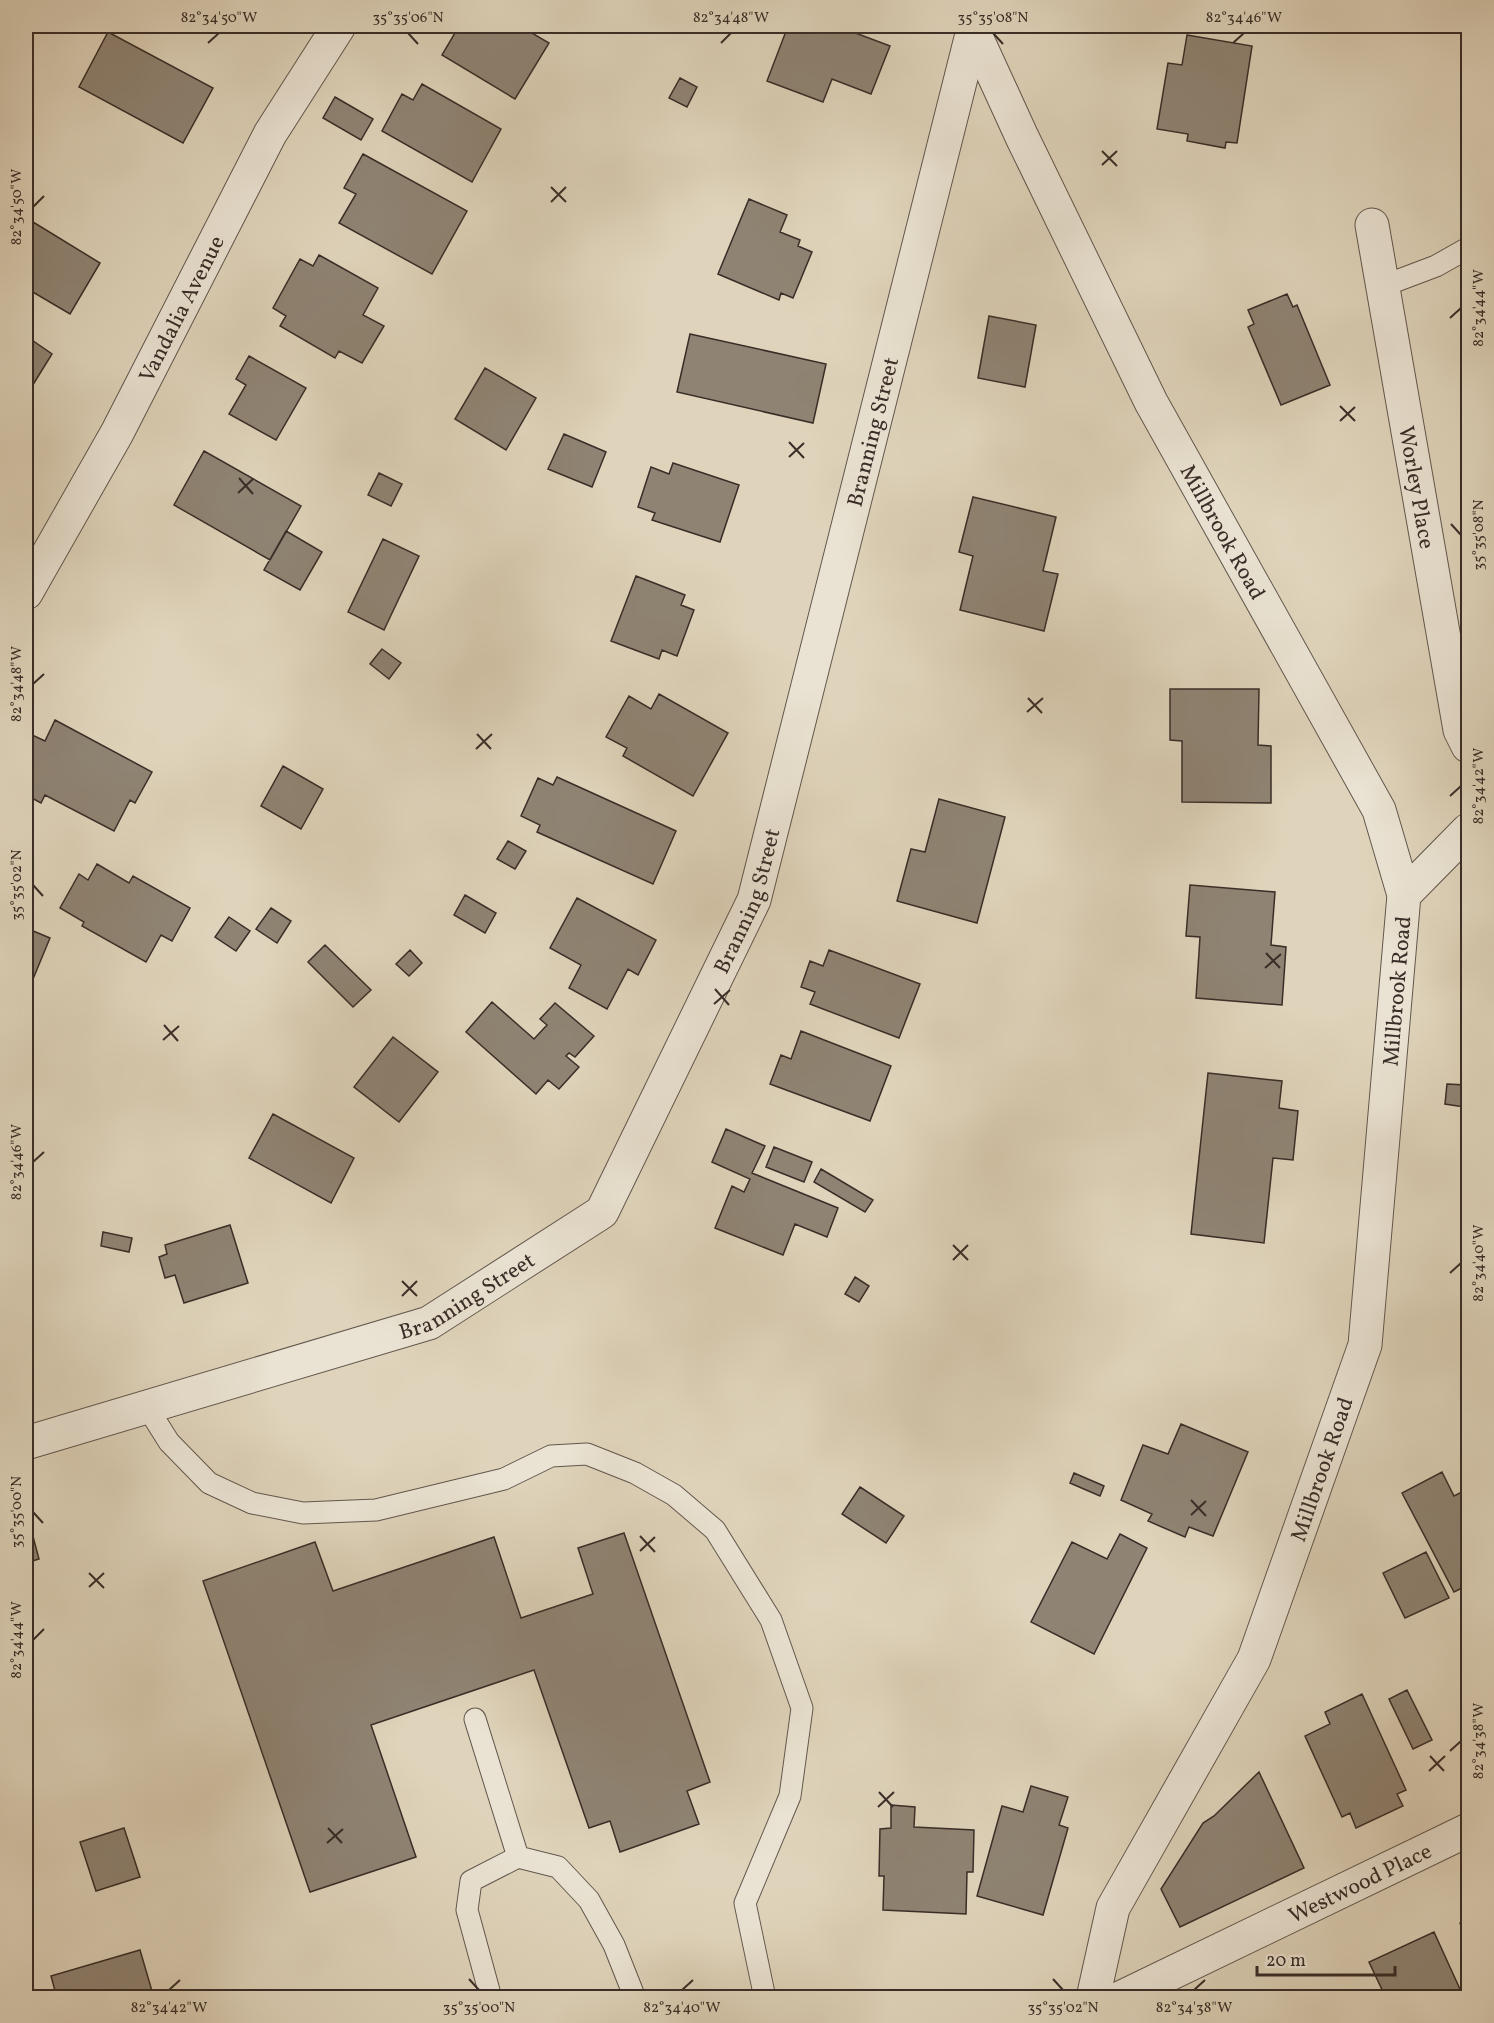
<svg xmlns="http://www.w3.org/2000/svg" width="1494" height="2023" font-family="Vollkorn,serif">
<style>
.building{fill:#8f8474;stroke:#392d28;stroke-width:1.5}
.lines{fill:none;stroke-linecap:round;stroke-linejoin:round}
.service-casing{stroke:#62574d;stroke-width:23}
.minor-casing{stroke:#62574d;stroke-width:35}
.tertiary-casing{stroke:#62574d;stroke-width:35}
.service{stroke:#eae3d3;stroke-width:21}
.minor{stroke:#eae3d3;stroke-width:33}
.tertiary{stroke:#eae3d3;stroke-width:33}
.ticks{fill:none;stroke:#392d28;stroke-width:2}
.labels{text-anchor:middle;stroke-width:4.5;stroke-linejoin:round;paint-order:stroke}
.street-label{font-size:22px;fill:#392d28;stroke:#eae3d3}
.neatline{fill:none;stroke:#392d28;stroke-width:2}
.ticks-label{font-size:15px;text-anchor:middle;fill:#392d28}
</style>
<rect width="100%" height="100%" fill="#dfd4bb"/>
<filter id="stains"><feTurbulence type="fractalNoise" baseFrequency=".00333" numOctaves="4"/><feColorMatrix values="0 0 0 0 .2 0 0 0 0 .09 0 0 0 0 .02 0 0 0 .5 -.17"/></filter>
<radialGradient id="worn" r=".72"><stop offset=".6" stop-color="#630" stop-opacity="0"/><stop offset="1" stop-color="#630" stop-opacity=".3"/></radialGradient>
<path class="building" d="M 459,26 L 520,26 L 549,43 L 515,99 L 442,55 Z
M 788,26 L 837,26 L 890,46 L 871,94 L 832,79 L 823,102 L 767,81 Z
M 108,32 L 213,88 L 183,143 L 79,87 Z
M 1187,35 L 1252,46 L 1237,143 L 1226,142 L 1225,148 L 1187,141 L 1188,134 L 1157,129 L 1168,63 L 1182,65 Z
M 680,78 L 697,87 L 687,107 L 669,98 Z
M 422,84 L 501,129 L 472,182 L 382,131 L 402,94 L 413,100 Z
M 335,97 L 373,119 L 361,140 L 323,118 Z
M 363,154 L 467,211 L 432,274 L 339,223 L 356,194 L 344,188 Z
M 749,199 L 787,215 L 780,232 L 800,240 L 798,246 L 812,252 L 793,298 L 781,293 L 779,300 L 718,274 Z
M 33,222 L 100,263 L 70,314 L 26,288 L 26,231 Z
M 319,255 L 378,288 L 363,315 L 384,326 L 362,363 L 339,351 L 335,358 L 280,326 L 286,316 L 273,308 L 300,259 L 313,266 Z
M 1287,294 L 1293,307 L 1297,305 L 1330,385 L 1281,405 L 1248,327 L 1254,324 L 1248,310 Z
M 989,316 L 1036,325 L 1025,387 L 978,378 Z
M 690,334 L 826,364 L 813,423 L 677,392 Z
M 26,336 L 52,354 L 26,396 Z
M 249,356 L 306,388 L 276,440 L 229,414 L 246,385 L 236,379 Z
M 485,368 L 536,398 L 506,450 L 455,419 Z
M 564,434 L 606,452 L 592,487 L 548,469 Z
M 204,451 L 301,506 L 270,560 L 174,505 Z
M 673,463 L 739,485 L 720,542 L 652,520 L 655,513 L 638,507 L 651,467 L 669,474 Z
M 379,473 L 402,484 L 391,506 L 368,495 Z
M 973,497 L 1056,517 L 1043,571 L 1058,574 L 1044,631 L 960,610 L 973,556 L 959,552 Z
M 286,531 L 322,552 L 300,590 L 264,570 Z
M 383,539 L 419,556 L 384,630 L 348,612 Z
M 636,576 L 685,595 L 681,605 L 694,610 L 677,656 L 662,650 L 659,659 L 611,641 Z
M 382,649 L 401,663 L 389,679 L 370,664 Z
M 1170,689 L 1259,689 L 1258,745 L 1271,746 L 1271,803 L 1182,802 L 1182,741 L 1170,740 Z
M 659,694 L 728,733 L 693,796 L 623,756 L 627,748 L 606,737 L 629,696 L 651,709 Z
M 55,720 L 152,772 L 135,803 L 130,800 L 114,831 L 45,795 L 41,803 L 26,795 L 26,739 L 28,733 L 45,741 Z
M 283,766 L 323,789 L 301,829 L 261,806 Z
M 557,777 L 676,831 L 653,884 L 537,832 L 540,825 L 521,816 L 538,778 L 553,785 Z
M 939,799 L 1005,817 L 977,923 L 897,901 L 911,849 L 925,852 Z
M 508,841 L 526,851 L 515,869 L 497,859 Z
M 97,864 L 129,883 L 133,876 L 190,908 L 172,941 L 161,935 L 146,962 L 82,926 L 84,922 L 60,908 L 79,874 L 88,880 Z
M 1190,885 L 1275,892 L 1271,945 L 1286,947 L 1282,1005 L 1196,998 L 1200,937 L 1186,936 Z
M 465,895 L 496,913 L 485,933 L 454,915 Z
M 577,898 L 656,940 L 638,975 L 628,969 L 607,1009 L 569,988 L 581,965 L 550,948 Z
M 271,908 L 291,921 L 277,943 L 256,929 Z
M 229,917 L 250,931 L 236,951 L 215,937 Z
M 26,928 L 50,938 L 26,996 Z
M 325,945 L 371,990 L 353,1007 L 308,962 Z
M 410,950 L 422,963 L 409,976 L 396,964 Z
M 829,950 L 920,984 L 899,1038 L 810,1004 L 815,992 L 801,987 L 810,961 L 823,966 Z
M 492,1002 L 534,1039 L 547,1025 L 540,1019 L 555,1003 L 594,1036 L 575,1057 L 569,1053 L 566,1056 L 579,1067 L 559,1089 L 548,1080 L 536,1094 L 466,1032 Z
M 801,1031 L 891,1066 L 870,1121 L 770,1084 L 781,1055 L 791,1059 Z
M 393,1037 L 438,1072 L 399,1122 L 354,1087 Z
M 1208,1073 L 1282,1081 L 1279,1108 L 1298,1111 L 1293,1160 L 1273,1158 L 1264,1243 L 1191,1234 Z
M 1447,1084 L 1466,1085 L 1464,1107 L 1445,1104 Z
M 273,1114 L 354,1158 L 331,1203 L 249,1158 Z
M 726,1129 L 765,1146 L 752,1173 L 838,1208 L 827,1237 L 795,1224 L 783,1255 L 715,1228 L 732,1186 L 744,1192 L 750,1179 L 712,1162 Z
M 774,1147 L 812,1162 L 804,1182 L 766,1167 Z
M 821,1169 L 873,1200 L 865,1212 L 814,1182 Z
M 230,1225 L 248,1283 L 184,1303 L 175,1275 L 165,1278 L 159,1257 L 167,1254 L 165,1245 Z
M 103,1232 L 132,1238 L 129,1252 L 101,1246 Z
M 855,1277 L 869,1286 L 859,1302 L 845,1294 Z
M 1181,1424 L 1248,1452 L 1213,1536 L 1189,1527 L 1185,1537 L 1148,1521 L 1152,1514 L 1121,1500 L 1143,1445 L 1168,1454 Z
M 1442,1472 L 1454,1496 L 1468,1489 L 1468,1585 L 1454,1592 L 1402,1493 Z
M 1074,1473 L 1104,1486 L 1100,1496 L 1070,1483 Z
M 860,1487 L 904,1516 L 886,1543 L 842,1514 Z
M 26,1510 L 39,1559 L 26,1563 Z
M 624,1533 L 710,1782 L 687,1791 L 699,1824 L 620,1852 L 610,1821 L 589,1828 L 534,1670 L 371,1725 L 416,1857 L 310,1892 L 203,1581 L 315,1542 L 333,1591 L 494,1537 L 521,1618 L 593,1594 L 578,1548 Z
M 1120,1534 L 1147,1548 L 1094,1654 L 1031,1622 L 1072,1542 L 1107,1559 Z
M 1426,1552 L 1449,1598 L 1405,1618 L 1383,1573 Z
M 1407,1690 L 1432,1740 L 1413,1749 L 1389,1699 Z
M 1362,1694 L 1406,1790 L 1397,1794 L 1403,1806 L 1356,1828 L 1350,1813 L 1342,1817 L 1305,1736 L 1330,1724 L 1325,1712 Z
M 1259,1772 L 1304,1868 L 1180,1927 L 1161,1889 L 1203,1823 L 1214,1816 Z
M 1031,1786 L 1068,1797 L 1059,1825 L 1068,1828 L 1043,1915 L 977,1896 L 1002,1806 L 1023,1812 Z
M 891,1805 L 915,1807 L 914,1827 L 974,1830 L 973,1872 L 967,1872 L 966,1914 L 883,1910 L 884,1876 L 879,1876 L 880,1829 L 891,1828 Z
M 124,1828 L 140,1877 L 96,1891 L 80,1842 Z
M 1468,1919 L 1468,1942 L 1460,1923 Z
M 1434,1932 L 1464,1998 L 1386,1998 L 1369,1962 Z
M 140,1950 L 154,1998 L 57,1998 L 51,1976 Z"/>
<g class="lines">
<defs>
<path id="service" d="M 1383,286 L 1436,266 L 1468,248
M 147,1407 L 169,1442 L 209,1483 L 252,1503 L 303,1513 L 376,1510 L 504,1479 L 551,1456 L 587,1454 L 635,1473 L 674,1495 L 715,1530 L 771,1620 L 802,1708 L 790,1796 L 745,1903 L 765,1998
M 475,1719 L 518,1857
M 491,1998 L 467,1910 L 471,1881 L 518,1857 L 558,1867 L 589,1900 L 614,1945 L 635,1998"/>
<g id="minor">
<path id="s1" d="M 973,30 L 1022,137 L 1151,402 L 1379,810 L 1404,895 L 1365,1345 L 1254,1659 L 1113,1908 L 1093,1998"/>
<path id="s2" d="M 1372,225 L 1460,730 L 1468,746"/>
<path id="s3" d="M 26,593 L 117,433 L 270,134 L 339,26"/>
<path d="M 1404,895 L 1468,830"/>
<path id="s4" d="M 26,1443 L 429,1323 L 602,1212 L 754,900 L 973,30"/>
</g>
<g id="tertiary">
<path id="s5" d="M 1120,1998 L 1468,1830"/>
</g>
</defs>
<use href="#service" class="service-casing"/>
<use href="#minor" class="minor-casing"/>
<use href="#tertiary" class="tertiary-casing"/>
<use href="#service" class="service"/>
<use href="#minor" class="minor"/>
<use href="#tertiary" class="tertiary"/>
</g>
<path class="ticks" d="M 408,33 L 418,44M 993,33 L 1003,44M 208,43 L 219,33M 721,43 L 731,33M 1233,43 L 1244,33M 1102,151 L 1117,166M 1102,165 L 1117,151M 551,187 L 566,202M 551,202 L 566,187M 33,207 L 44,196M 1450,318 L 1461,308M 1340,406 L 1355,421M 1340,421 L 1355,407M 789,442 L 804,458M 789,457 L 804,443M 239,478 L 253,494M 238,493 L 253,479M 1451,524 L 1461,535M 33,684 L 44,674M 1028,698 L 1042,713M 1027,712 L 1043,698M 477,734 L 491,749M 476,749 L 492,734M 1450,796 L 1461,786M 33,885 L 43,896M 1266,953 L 1280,968M 1265,968 L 1281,954M 715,989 L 729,1005M 714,1004 L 730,990M 164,1025 L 178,1041M 163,1040 L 179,1026M 33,1162 L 44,1152M 953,1245 L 968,1260M 953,1260 L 968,1245M 1450,1273 L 1461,1263M 402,1281 L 417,1296M 402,1296 L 417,1281M 1191,1500 L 1206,1516M 33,1512 L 43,1523M 1191,1515 L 1206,1501M 640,1536 L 655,1552M 640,1551 L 655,1537M 89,1573 L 104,1588M 89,1587 L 104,1573M 33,1640 L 44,1629M 1450,1751 L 1461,1741M 1430,1756 L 1444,1771M 1429,1771 L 1445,1756M 879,1792 L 893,1807M 878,1807 L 894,1792M 328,1828 L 342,1843M 327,1843 L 343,1829M 469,1979 L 479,1990M 1053,1979 L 1063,1990M 169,1990 L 180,1980M 682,1990 L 693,1980M 1194,1990 L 1205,1980"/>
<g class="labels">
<g class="street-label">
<text dy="8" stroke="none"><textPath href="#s3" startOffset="324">Vandalia Avenue</textPath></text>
<text dy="8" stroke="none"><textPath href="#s4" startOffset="1456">Branning Street</textPath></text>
<text dy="8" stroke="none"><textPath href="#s2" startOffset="266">Worley Place</textPath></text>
<text dy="8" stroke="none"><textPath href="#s1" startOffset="561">Millbrook Road</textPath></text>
<text dy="8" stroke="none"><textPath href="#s4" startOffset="970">Branning Street</textPath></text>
<text transform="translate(1396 991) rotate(-85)" y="8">Millbrook Road</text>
<text dy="8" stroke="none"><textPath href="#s4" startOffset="466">Branning Street</textPath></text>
<text transform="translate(1321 1469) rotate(-71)" y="8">Millbrook Road</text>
<text dy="8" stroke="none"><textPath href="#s5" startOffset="266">Westwood Place</textPath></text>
</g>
</g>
<rect width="1494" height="2023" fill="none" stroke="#dfd4bb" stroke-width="66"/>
<path d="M1257 1966v9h138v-9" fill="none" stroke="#392d28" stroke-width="3"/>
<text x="1266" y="1966" font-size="18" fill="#392d28" stroke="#eae3d3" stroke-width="4.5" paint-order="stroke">20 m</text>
<rect x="33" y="33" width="1428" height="1957" class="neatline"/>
<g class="ticks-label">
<text x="219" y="22">82°34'50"W</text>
<text x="408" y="22">35°35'06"N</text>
<text x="731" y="22">82°34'48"W</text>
<text x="993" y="22">35°35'08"N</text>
<text x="1244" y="22">82°34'46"W</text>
<text transform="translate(16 207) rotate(-90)" y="5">82°34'50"W</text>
<text transform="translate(1478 308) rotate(-90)" y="5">82°34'44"W</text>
<text transform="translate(1478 535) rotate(-90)" y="5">35°35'08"N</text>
<text transform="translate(16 684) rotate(-90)" y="5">82°34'48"W</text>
<text transform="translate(1478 786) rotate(-90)" y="5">82°34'42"W</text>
<text transform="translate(16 885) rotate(-90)" y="5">35°35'02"N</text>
<text transform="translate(16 1162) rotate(-90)" y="5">82°34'46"W</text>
<text transform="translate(1478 1263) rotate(-90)" y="5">82°34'40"W</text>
<text transform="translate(16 1512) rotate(-90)" y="5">35°35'00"N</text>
<text transform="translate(16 1640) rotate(-90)" y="5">82°34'44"W</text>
<text transform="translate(1478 1741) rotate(-90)" y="5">82°34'38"W</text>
<text x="169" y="2012">82°34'42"W</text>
<text x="479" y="2012">35°35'00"N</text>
<text x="682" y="2012">82°34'40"W</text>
<text x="1063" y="2012">35°35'02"N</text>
<text x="1194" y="2012">82°34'38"W</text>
</g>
<rect width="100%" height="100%" filter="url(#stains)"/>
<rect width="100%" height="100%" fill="url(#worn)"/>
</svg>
